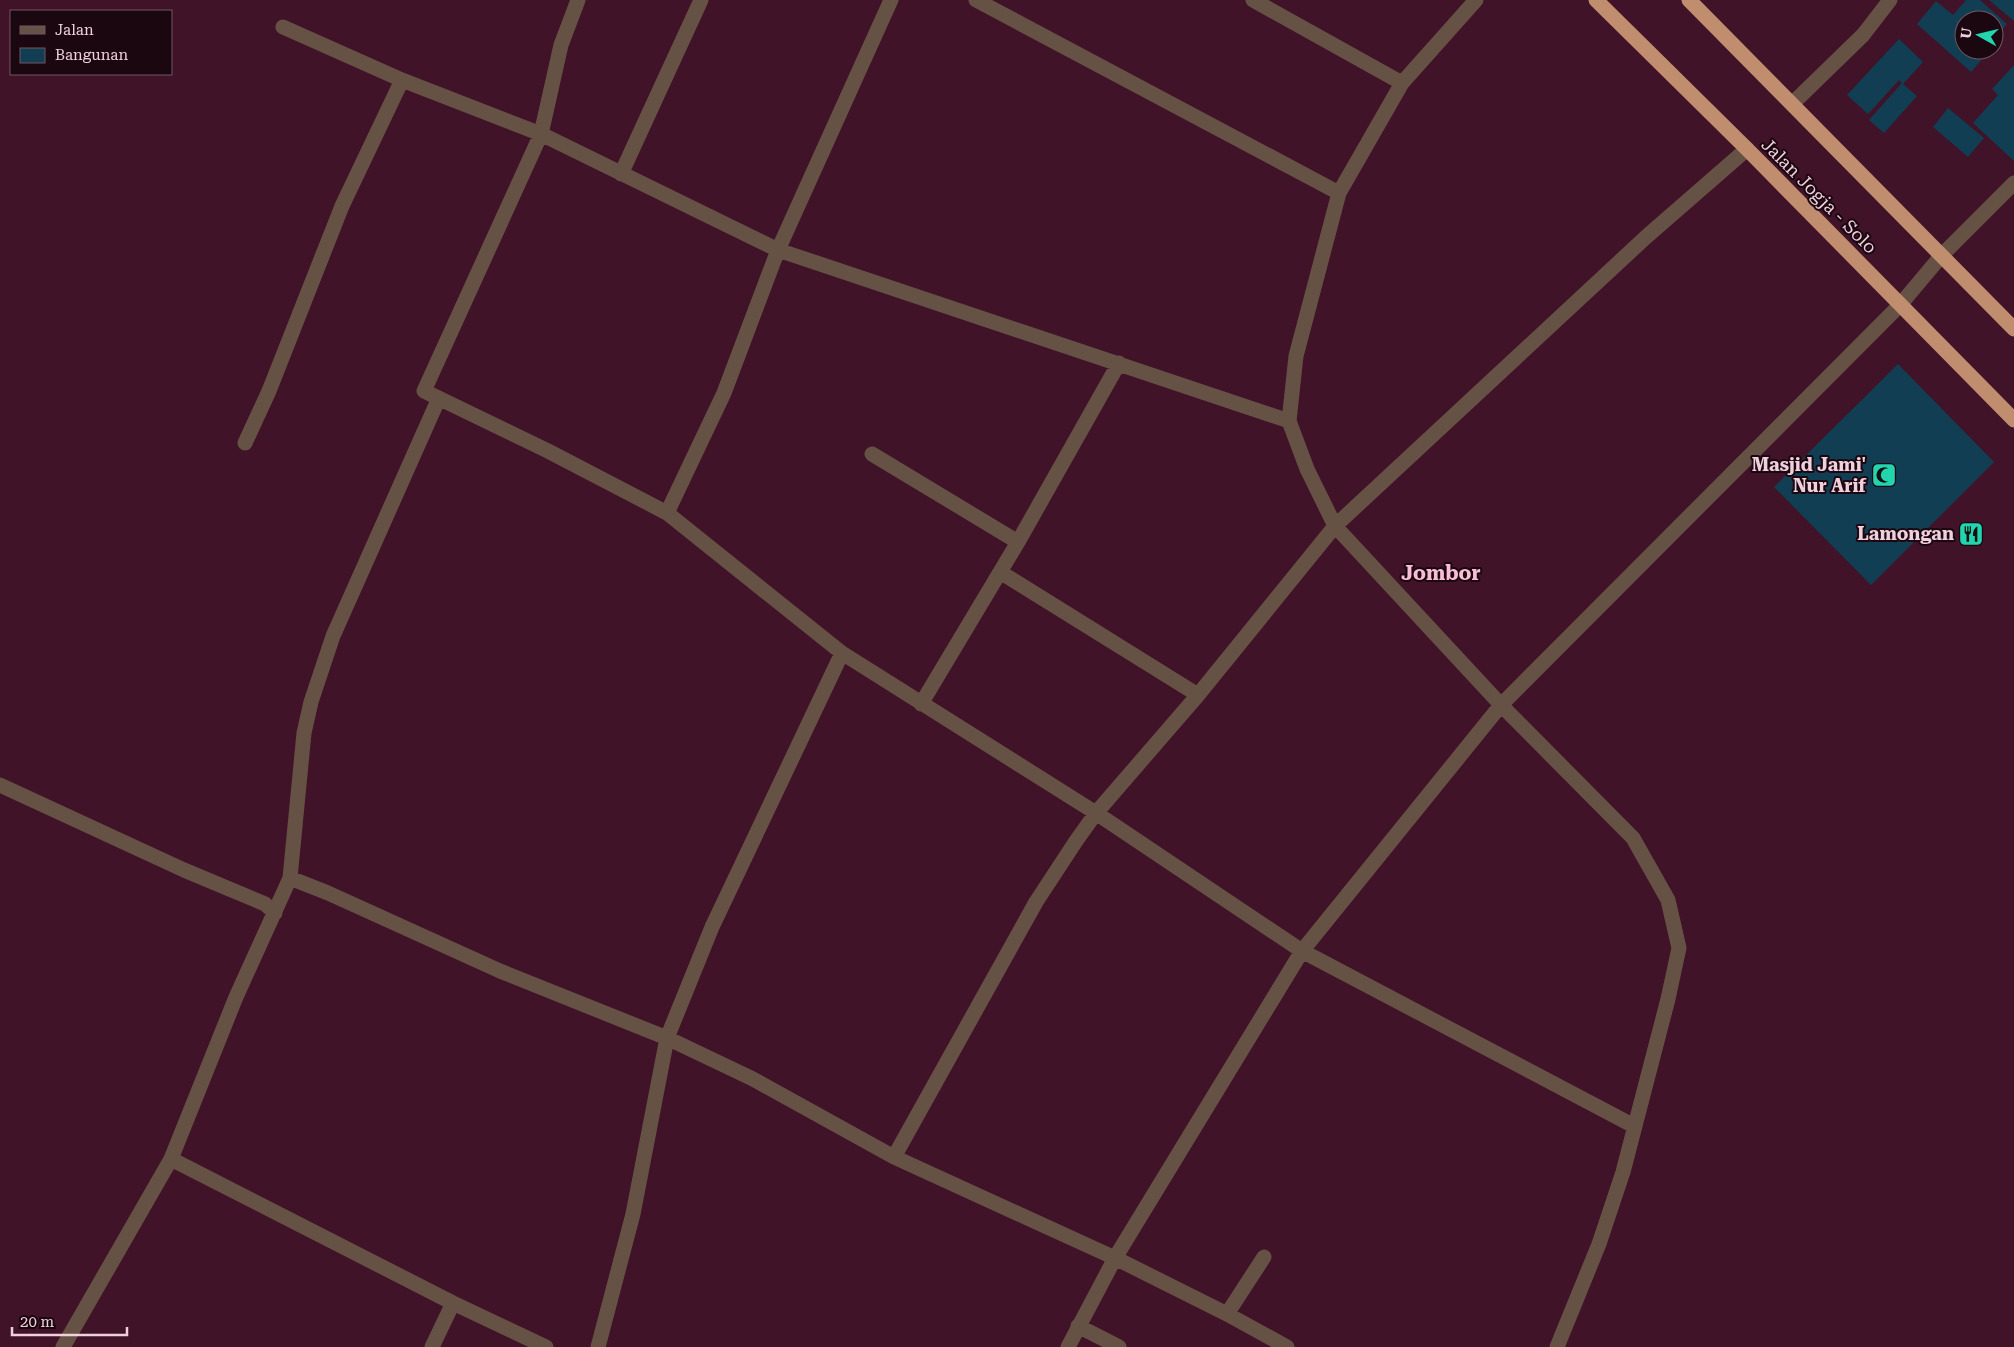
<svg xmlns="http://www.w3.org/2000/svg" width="2014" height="1347" font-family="'Roboto Serif',serif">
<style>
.building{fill:#113e53}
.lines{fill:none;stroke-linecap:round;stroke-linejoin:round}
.minor{stroke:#665245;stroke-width:15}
.highway{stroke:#c08e6e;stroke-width:15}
.labels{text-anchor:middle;stroke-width:4;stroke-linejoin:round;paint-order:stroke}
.street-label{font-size:18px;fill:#efd0dc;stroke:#1b0710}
.poi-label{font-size:18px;font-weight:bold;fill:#efd0dc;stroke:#1b0710;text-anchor:end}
.quarter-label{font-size:20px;font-weight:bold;fill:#f9bdd5;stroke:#1b0710}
</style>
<rect width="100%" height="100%" fill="#401329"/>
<path class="building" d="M 1966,0 L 1980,0 L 2007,24 L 1994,39 L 1994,20 L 1964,20 L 1964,50 L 1990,50 L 1971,72 L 1917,24 L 1936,1 L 1953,15 Z
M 1989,0 L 2014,0 L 2014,21 Z
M 1899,39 L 1923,62 L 1903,84 L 1917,96 L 1884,133 L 1869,120 L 1902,83 L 1899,80 L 1868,114 L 1847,95 Z
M 2014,65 L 2014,161 L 1973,123 L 1998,95 L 1992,89 Z
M 1948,108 L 1984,138 L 1968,157 L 1933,127 Z
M 1898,364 L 1994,462 L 1871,585 L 1774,487 Z"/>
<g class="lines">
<path class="minor" d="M 578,0 L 561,45 L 541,134 L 424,391 L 548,451 L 667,513 L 842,653 L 1096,813 L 1302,951 L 1634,1126
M 976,0 L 1339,193
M 1253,0 L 1402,83
M 1476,0 L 1402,83 L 1339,193 L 1296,356 L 1289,421 L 1307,469 L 1335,526 L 1501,705 L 1633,838 L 1668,900 L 1679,948 L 1668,999 L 1623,1172 L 1599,1244 L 1557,1347
M 283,27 L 402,80 L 541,134 L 778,250 L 1289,421
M 1792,104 L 1863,35 L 1890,0
M 621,174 L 701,0
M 245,443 L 269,391 L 342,206 L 402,80
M 872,454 L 1018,542
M 667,513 L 724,393 L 778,250 L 891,0
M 1000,572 L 1198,695
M 921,704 L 1018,542 L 1119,363
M 0,785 L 184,870 L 265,904 L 275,913
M 290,878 L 328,893 L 500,971 L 667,1038 L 753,1079 L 894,1157 L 1115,1258 L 1227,1314 L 1287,1347
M 894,1157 L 1036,902 L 1076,841 L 1096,813 L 1198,695 L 1335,526 L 1646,237 L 1747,149
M 171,1159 L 453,1303 L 546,1347
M 1227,1314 L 1264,1257
M 1078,1326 L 1119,1347
M 63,1347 L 171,1159 L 236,997 L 290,878 L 304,733 L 311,702 L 333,636 L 439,398
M 432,1347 L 453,1303
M 598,1347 L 633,1214 L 667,1038 L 712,927 L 842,653
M 1068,1347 L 1115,1258 L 1302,951 L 1501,705 L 1900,305 L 1942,255 L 2014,183"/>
<path class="highway" d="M 1596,0 L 1747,149 L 2014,420
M 1689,0 L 2014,329"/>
</g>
<defs>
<symbol id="mosque-square" viewBox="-11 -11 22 22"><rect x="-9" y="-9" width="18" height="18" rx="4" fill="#23d5af" stroke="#1b0710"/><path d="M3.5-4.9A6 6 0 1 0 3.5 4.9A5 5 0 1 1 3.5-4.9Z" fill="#111"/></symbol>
<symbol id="restaurant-square" viewBox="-11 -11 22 22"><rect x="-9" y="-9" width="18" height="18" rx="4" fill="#23d5af" stroke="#1b0710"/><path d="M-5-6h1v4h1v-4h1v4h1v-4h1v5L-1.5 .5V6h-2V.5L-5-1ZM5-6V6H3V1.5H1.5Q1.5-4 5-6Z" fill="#111"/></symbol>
</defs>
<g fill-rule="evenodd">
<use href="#mosque-square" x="1870" y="461" width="28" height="28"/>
<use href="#restaurant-square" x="1957" y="520" width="28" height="28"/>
</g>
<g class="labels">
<g class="street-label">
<text transform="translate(1819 196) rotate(45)" y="6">Jalan Jogja - Solo</text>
</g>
<g class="poi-label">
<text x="1866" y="471">Masjid Jami'<tspan x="1866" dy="21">Nur Arif</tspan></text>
<text x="1954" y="540">Lamongan</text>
</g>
<g class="quarter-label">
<text x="1441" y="580">Jombor</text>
</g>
</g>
<rect x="10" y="10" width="162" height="65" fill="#1b0710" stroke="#705762"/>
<rect x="20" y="26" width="25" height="8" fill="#665245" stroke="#705762"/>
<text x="55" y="35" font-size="15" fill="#efd0dc">Jalan</text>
<rect x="20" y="48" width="25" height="15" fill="#113e53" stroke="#705762"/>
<text x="55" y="60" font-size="15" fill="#efd0dc">Bangunan</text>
<g transform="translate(1979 35) rotate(278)"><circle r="24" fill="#1b0710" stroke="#705762"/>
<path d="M0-4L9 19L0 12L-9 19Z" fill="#23d5af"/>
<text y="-8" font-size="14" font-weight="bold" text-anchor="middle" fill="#efd0dc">U</text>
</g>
<path d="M12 1327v8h115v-8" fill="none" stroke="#efd0dc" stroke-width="2.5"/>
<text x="20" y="1327" font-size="15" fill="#efd0dc" stroke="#1b0710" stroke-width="4" paint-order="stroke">20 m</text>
</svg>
